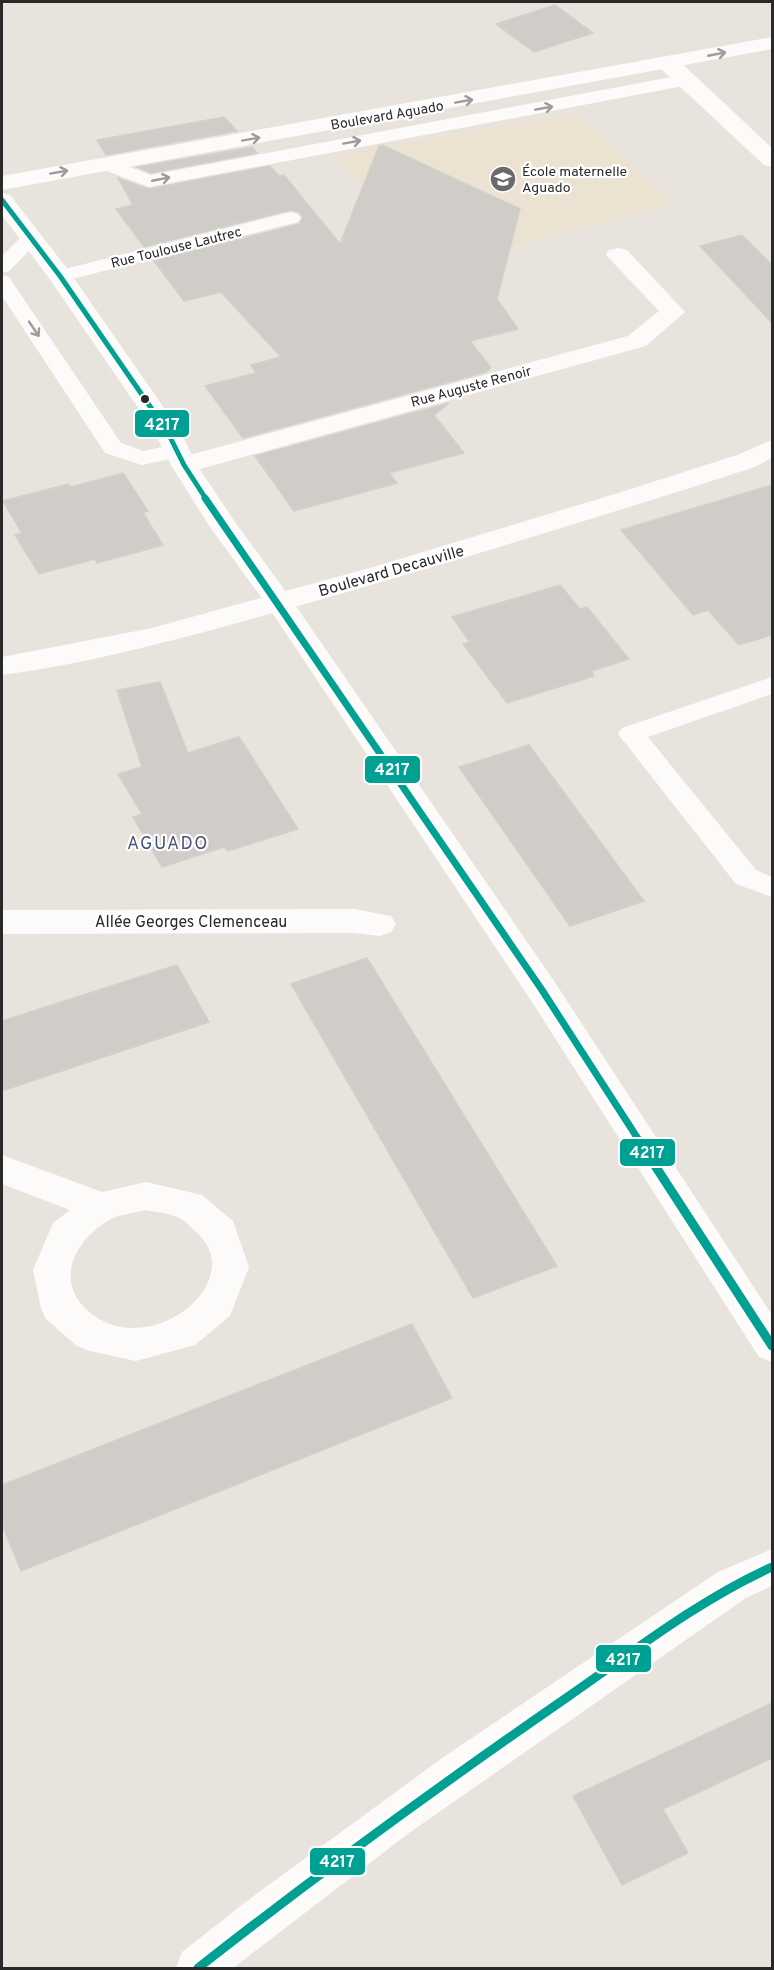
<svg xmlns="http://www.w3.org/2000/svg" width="774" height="1970" font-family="Overpass,sans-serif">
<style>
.education{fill:#ebe2d1}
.building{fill:#d0cdc9;stroke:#d3cfca;stroke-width:1.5}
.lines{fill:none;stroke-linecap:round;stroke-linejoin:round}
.service{fill:#fcfbfa;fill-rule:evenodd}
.pedestrian{fill:#fcfbfa;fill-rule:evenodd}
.minor{fill:#fcfbfa;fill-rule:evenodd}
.tertiary{fill:#fcfbfa;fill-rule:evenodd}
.bus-1-far2-casing{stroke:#fff;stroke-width:8}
.bus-1-far1-casing{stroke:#fff;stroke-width:11}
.bus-1-casing{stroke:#fff;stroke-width:14}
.bus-1-far2{stroke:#00a092;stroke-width:5}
.bus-1-far1{stroke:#00a092;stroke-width:7}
.bus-1{stroke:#00a092;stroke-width:9}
.oneway{stroke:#9d9c9c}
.bus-dot{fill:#292929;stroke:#fff;stroke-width:2}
.labels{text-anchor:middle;stroke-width:4.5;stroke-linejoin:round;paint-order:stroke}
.far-street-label{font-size:14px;fill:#292929;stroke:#fff}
.far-poi-label{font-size:14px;fill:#292929;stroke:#fff;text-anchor:start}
.street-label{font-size:16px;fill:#292929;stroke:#fff}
.neighbourhood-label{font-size:18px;letter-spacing:1.5px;fill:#48517a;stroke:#fff}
.line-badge{stroke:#fff;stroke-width:2}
.badge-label{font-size:16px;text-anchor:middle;font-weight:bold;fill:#fff}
</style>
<rect width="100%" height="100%" fill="#e8e3dd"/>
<path class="education" d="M 576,113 L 675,204 L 430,267 L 336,155 Z"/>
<path class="building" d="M 555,5 L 593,33 L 534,52 L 496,24 Z
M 224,117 L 237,131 L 106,155 L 97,140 Z
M 382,145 L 520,209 L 497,299 L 518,329 L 470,341 L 491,368 L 486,372 L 243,438 L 205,386 L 256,373 L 251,365 L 281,357 L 221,292 L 184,301 L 154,261 L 299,224 L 303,217 L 299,212 L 290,210 L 144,247 L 116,209 L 133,205 L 118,178 L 149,189 L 270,166 L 279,176 L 284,175 L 340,244 L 379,146 Z
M 252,147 L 257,153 L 151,173 L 137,167 Z
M 742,235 L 772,265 L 772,323 L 700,246 Z
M 449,403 L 434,415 L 464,453 L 389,473 L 397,483 L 294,511 L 255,456 Z
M 123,473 L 148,511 L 143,513 L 163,545 L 97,563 L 95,559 L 39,574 L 15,535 L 22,533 L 3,501 L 68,484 L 71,487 Z
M 772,485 L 772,635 L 739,645 L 708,610 L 693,615 L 621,530 Z
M 560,585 L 580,609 L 587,607 L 629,659 L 591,671 L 594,676 L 507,703 L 463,644 L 470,642 L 452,617 Z
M 160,682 L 188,753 L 239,737 L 298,829 L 228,851 L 224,847 L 162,867 L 133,817 L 142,814 L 118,774 L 142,767 L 117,690 Z
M 529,745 L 644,901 L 570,926 L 459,767 Z
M 367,958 L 557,1266 L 473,1298 L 291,984 Z
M 177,965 L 209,1022 L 2,1091 L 2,1021 Z
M 412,1324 L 452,1398 L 21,1571 L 2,1524 L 2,1485 Z
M 772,1703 L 772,1758 L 663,1809 L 688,1853 L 622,1885 L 573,1796 Z"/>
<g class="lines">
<path class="service" d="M 687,74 L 696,80 L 694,84 L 149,187 L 99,168 L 96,164 L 99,160 L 106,158 L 151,175 Z
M 291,212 L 298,214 L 301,218 L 298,222 L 60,282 L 53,280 L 49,276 L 53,272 Z
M 31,232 L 38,234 L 41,238 L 38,242 L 9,271 L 2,273 L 2,256 L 24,234 Z
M 2,275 L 9,277 L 121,443 L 143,451 L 177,444 L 185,446 L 188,451 L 185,456 L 142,465 L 105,453 L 2,296 Z
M 772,677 L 772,694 L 648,737 L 756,870 L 772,877 L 772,897 L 736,884 L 618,734 L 622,728 Z"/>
<path class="pedestrian" d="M 354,909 L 391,916 L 396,924 L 391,932 L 380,936 L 354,933 L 2,934 L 2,910 Z"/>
<path class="minor" d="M 668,56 L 676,58 L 772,148 L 772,167 L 764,165 L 660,68 L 657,63 L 660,58 Z
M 618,248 L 627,250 L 685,312 L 646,346 L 193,471 L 184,473 L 175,471 L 171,465 L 175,459 L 628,336 L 659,311 L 606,255 L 609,250 Z
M 772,440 L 772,458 L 755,467 C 606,515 456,561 305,604 C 205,632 105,661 2,675 L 2,657 L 152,628 L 373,567 L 615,494 L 737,455 Z
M 2,1155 L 102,1192 L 146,1182 L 202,1195 L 233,1221 L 249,1267 L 230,1316 L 195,1345 L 136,1361 L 90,1351 L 77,1346 L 46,1319 L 41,1308 L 33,1270 L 53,1223 L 70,1210 L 2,1184 ZM 146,1210 C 156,1212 168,1213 177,1217 C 184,1219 190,1227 195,1231 C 253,1280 149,1364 88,1311 C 53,1280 76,1238 111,1219 C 120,1214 135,1213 146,1210 Z"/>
<path class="tertiary" d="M 772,37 L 772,49 L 2,190 L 2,176 Z
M 2,193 L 10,195 L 69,271 L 180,431 L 197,465 L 235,522 L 289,596 L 554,981 L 772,1315 L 772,1362 L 759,1357 L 530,999 L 269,608 L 210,527 L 171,465 L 154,431 L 51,281 L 2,215 Z
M 772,1549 L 772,1586 L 746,1598 L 409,1833 L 233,1968 L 176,1968 L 182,1952 L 247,1901 L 445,1756 L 718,1572 Z"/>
<defs>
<path id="bus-1-far2" d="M 2,200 L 60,276 L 167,431 L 184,465 L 206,499"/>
<path id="bus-1-far1" d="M 205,498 L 542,990 L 640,1142"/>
<path id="bus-1" d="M 639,1141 L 772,1346
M 198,1968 C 319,1873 443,1783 569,1696 C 634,1651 699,1600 772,1567"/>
</defs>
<use href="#bus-1-far2" class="bus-1-far2-casing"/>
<use href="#bus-1-far1" class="bus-1-far1-casing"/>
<use href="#bus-1" class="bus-1-casing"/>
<use href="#bus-1-far2" class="bus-1-far2"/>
<use href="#bus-1-far1" class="bus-1-far1"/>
<use href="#bus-1" class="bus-1"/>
</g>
<defs><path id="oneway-shaft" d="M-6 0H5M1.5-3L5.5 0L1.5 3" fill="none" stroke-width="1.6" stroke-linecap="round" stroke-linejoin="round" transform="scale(1.5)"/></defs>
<g class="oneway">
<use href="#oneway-shaft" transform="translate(717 54) rotate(-11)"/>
<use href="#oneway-shaft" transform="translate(464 101) rotate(-10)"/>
<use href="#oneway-shaft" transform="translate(544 108) rotate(-10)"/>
<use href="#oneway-shaft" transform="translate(251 139) rotate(-10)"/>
<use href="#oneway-shaft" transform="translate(352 142) rotate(-10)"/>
<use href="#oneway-shaft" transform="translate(59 172) rotate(-10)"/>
<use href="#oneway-shaft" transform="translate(161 179) rotate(-11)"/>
<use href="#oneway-shaft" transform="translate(34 329) rotate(56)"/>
</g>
<defs>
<symbol id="school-disc" viewBox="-11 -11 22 22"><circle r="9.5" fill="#6c6a68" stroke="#fff"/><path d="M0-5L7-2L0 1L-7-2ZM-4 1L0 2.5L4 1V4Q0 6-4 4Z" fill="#fff"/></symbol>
</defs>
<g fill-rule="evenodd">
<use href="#school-disc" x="488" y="164" width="30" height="30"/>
</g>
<circle class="bus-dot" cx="145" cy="399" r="5"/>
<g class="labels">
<g class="far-street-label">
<text transform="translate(387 115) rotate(-10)" y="5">Boulevard Aguado</text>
<text transform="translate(176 247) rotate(-14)" y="5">Rue Toulouse Lautrec</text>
<text transform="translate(471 386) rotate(-15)" y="5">Rue Auguste Renoir</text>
</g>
<g class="far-poi-label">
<text x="522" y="176">École maternelle<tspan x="522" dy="16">Aguado</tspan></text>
</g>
<g class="street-label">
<text transform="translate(391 570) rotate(-16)" y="6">Boulevard Decauville</text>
<text x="191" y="927">Allée Georges Clemenceau</text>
</g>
<g class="neighbourhood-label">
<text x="168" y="849">AGUADO</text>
</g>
</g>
<g class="line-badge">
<rect x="134" y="409" width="56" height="29" rx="6" fill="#00a092"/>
<rect x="364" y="755" width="57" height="29" rx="6" fill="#00a092"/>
<rect x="619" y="1138" width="57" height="29" rx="6" fill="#00a092"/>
<rect x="595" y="1644" width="57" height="29" rx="6" fill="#00a092"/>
<rect x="309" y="1847" width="57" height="29" rx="6" fill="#00a092"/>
</g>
<g class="badge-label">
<text x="162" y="430">4217</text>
<text x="392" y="775">4217</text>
<text x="647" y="1158">4217</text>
<text x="623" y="1665">4217</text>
<text x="337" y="1867">4217</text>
</g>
<rect width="774" height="1970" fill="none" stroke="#292929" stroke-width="6"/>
</svg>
